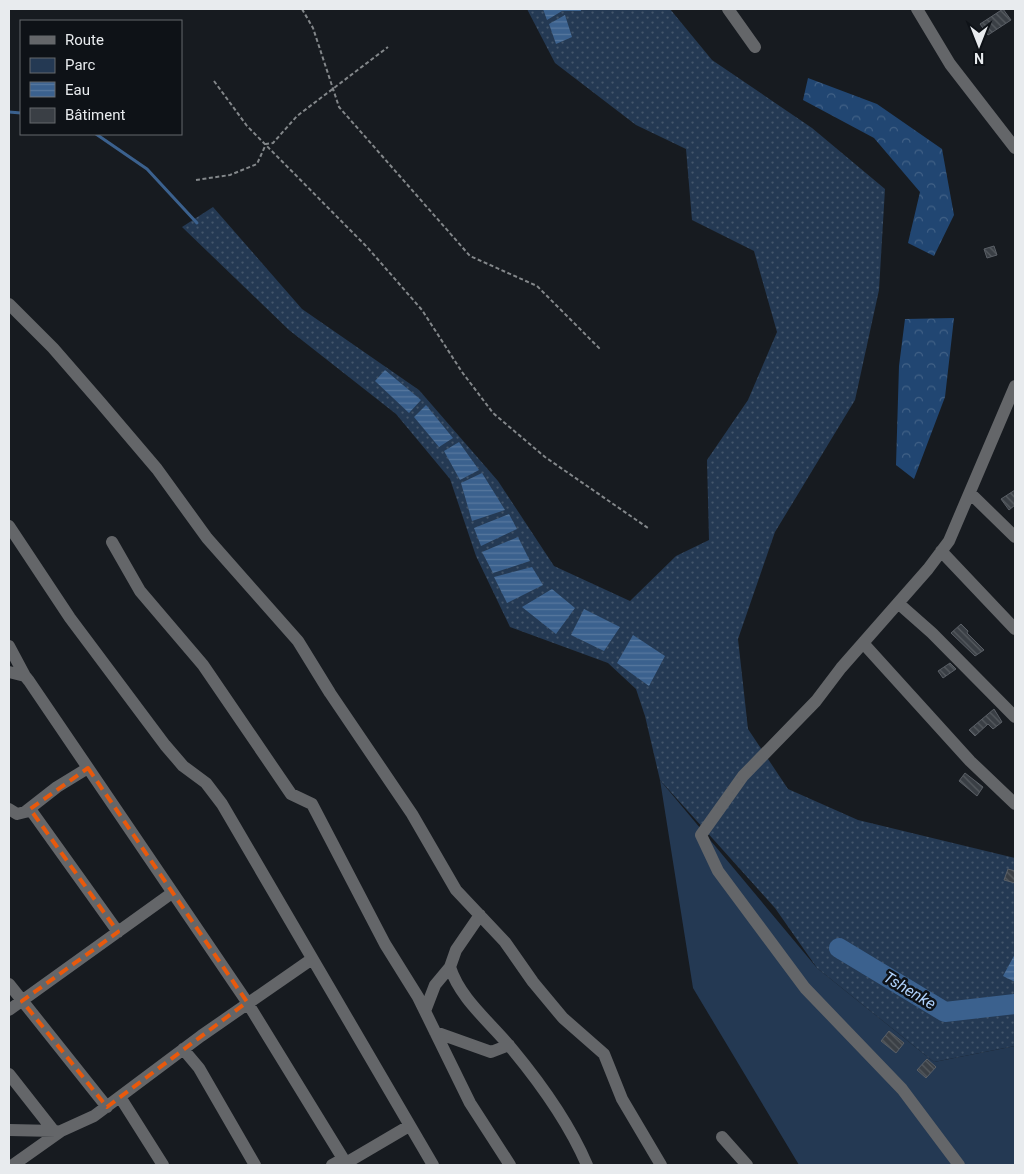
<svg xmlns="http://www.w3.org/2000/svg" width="1024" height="1174" font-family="Roboto,sans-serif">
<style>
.green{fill:#243953}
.forest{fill:url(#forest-crowns)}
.garden{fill:url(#garden-dots)}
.water{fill:url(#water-rules)}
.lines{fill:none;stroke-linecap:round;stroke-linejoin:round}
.stream{stroke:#3b618e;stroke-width:3}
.river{stroke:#3b618e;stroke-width:20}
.building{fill:url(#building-back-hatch);stroke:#5a5f66}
.path{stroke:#83878a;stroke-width:2;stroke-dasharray:4 2.5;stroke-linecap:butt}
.minor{stroke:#646669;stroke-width:12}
.marked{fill:none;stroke:#e8590c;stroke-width:4;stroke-dasharray:10 6;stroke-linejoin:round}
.labels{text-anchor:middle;stroke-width:5;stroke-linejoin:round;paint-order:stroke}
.water-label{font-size:16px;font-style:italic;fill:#afd1fb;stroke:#0e1217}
</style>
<defs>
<pattern id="forest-crowns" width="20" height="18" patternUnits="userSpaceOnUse" patternTransform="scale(1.25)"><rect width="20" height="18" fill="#214672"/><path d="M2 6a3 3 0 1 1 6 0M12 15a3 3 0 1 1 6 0" fill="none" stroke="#416186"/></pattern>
<pattern id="garden-dots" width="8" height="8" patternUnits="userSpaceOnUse" patternTransform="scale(1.25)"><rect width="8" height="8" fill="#243953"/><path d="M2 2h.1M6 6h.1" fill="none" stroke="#44566c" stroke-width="1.8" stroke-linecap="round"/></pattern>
<pattern id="water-rules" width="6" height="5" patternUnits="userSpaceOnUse" patternTransform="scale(1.25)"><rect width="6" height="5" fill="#3b618e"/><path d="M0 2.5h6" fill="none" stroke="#57789e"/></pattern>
<pattern id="building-back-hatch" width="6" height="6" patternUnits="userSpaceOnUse" patternTransform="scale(1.25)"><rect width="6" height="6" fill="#3a3f45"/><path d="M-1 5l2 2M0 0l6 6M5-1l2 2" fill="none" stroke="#565b60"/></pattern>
</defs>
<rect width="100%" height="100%" fill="#171b20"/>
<path class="green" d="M 660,780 L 817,968 L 934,1062 L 1015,1046 L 1015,1165 L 799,1165 L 693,988 Z"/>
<path class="forest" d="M 808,78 L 877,104 L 942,149 L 954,215 L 934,256 L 908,243 L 920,192 L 874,138 L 803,100 Z
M 954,318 L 945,397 L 914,479 L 896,465 L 899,366 L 905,319 Z"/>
<path class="garden" d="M 527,9 L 670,9 L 712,60 L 812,128 L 885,189 L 879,290 L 855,400 L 775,532 L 738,639 L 748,729 L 788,789 L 858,820 L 1015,858 L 1015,1046 L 934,1062 L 817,968 L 775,908 L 660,780 L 645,716 L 636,689 L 608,663 L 510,627 L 476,556 L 450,479 L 396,414 L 289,330 L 182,227 L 213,207 L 302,309 L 419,390 L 498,481 L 554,566 L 630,601 L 676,556 L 709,540 L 707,460 L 748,400 L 777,332 L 754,251 L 692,220 L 686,149 L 636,125 L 555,63 Z"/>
<path class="water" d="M 543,9 L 581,9 L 581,11 L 562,11 L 547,20 Z
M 565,15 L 572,37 L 556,44 L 549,24 Z
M 385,370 L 421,400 L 409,413 L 375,381 Z
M 426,405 L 453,438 L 439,447 L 414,417 Z
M 459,442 L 479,470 L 460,480 L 444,451 Z
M 482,473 L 505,510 L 472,521 L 461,483 Z
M 509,514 L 517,529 L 481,546 L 474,528 Z
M 518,537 L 530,561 L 493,573 L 482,552 Z
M 532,567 L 543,585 L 507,603 L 494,577 Z
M 552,589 L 575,608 L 556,634 L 522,607 Z
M 584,609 L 620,627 L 604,651 L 571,635 Z
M 633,635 L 665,656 L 649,686 L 617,663 Z
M 1015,954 L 1015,982 L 1003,976 Z"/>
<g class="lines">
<path class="stream" d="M 9,112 L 21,113
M 96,134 L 147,169 L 197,223"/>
<path class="river" d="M 839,948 L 945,1012 L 1015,1004"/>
</g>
<path class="building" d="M 1003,9 L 1011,20 L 988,35 L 980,24 Z
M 994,246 L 997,255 L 987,258 L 984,249 Z
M 1015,490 L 1015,505 L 1009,510 L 1001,499 Z
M 961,624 L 968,631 L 967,633 L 984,650 L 975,656 L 951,633 Z
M 950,663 L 956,669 L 943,678 L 938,671 Z
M 994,709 L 1002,722 L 993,729 L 988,724 L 975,736 L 969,730 Z
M 965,773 L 983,787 L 977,796 L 959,781 Z
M 1008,869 L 1015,871 L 1015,883 L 1004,880 Z
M 889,1031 L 904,1043 L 896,1053 L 881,1041 Z
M 927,1059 L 936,1067 L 926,1078 L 917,1070 Z"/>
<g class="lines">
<path class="path" d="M 302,9 L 313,28 L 339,107 L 470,256 L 537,286 L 600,349
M 214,81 L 247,126 L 367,247 L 422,310 L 462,372 L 493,413 L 545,457 L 648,528
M 196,180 L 230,175 L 257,164 L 266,144 L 273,143 L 297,116 L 388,47"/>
<path class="minor" d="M 728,9 L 755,47
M 917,9 L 950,64 L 1015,148
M 9,304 L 53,348 L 100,402 L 157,469 L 207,538 L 298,641 L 330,693 L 412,814 L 456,890 L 505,942 L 533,982 L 563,1018 L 604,1054 L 622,1099 L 661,1165
M 970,493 L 1015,537
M 9,526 L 70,618 L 165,745 L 183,766 L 206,783 L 222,804 L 433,1165
M 112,542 L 140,591 L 203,665 L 291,794 L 312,804 L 385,944 L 418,997 L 470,1103 L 510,1165
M 941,551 L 1015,629
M 898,603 L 932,633 L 1015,717
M 863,643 L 970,761 L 1015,804
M 9,646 L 25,676
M 9,672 L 25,676 L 29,681 L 247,1002 L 347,1165
M 9,809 L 17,814 L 25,812 L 57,787 L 88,768
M 30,809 L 118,932
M 450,967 C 460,999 491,1023 512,1049 C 541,1084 569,1123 587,1165
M 9,984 L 107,1107
M 9,1010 L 172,893
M 425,1011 L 435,985 L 450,967 L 456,950 L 480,915
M 435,1032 L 491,1052 L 509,1045
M 183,1049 L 199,1068 L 255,1165
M 9,1074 L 53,1130
M 120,1097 L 163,1165
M 9,1130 L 56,1131
M 722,1137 L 747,1165
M 346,1163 L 409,1126
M 13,1165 L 61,1131 L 94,1116 L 201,1036 L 312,959
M 332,1165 L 343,1159
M 959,1165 L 902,1089 L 805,988 L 718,871 L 701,835 L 743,776 L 816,701 L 841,668 L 928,569 L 949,541 L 1015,386"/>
</g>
<path class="marked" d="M 88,768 L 247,1002 L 107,1107 L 22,1001 L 118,932 L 30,809 Z"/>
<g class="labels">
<g class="water-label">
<text transform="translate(910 990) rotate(31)" y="6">Tshenke</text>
</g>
</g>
<rect width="1024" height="1174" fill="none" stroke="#e8ebee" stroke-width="20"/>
<rect x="20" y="20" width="162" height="115" fill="#0e1217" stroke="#65696d"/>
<rect x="30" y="36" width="25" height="8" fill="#646669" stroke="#65696d"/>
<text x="65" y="45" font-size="15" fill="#e8ebee">Route</text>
<rect x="30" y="58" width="25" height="15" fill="#243953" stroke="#65696d"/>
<text x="65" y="70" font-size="15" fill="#e8ebee">Parc</text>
<rect x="30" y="82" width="25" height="15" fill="url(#water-rules)" stroke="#65696d"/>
<text x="65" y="95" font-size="15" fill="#e8ebee">Eau</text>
<rect x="30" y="108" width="25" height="15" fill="#3a3f45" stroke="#65696d"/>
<text x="65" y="120" font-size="15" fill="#e8ebee">Bâtiment</text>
<g transform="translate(979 45) rotate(180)" stroke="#0e1217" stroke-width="4" paint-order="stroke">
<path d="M0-4L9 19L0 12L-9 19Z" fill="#e8ebee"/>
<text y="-8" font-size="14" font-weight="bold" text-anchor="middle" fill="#e8ebee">N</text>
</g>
</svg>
